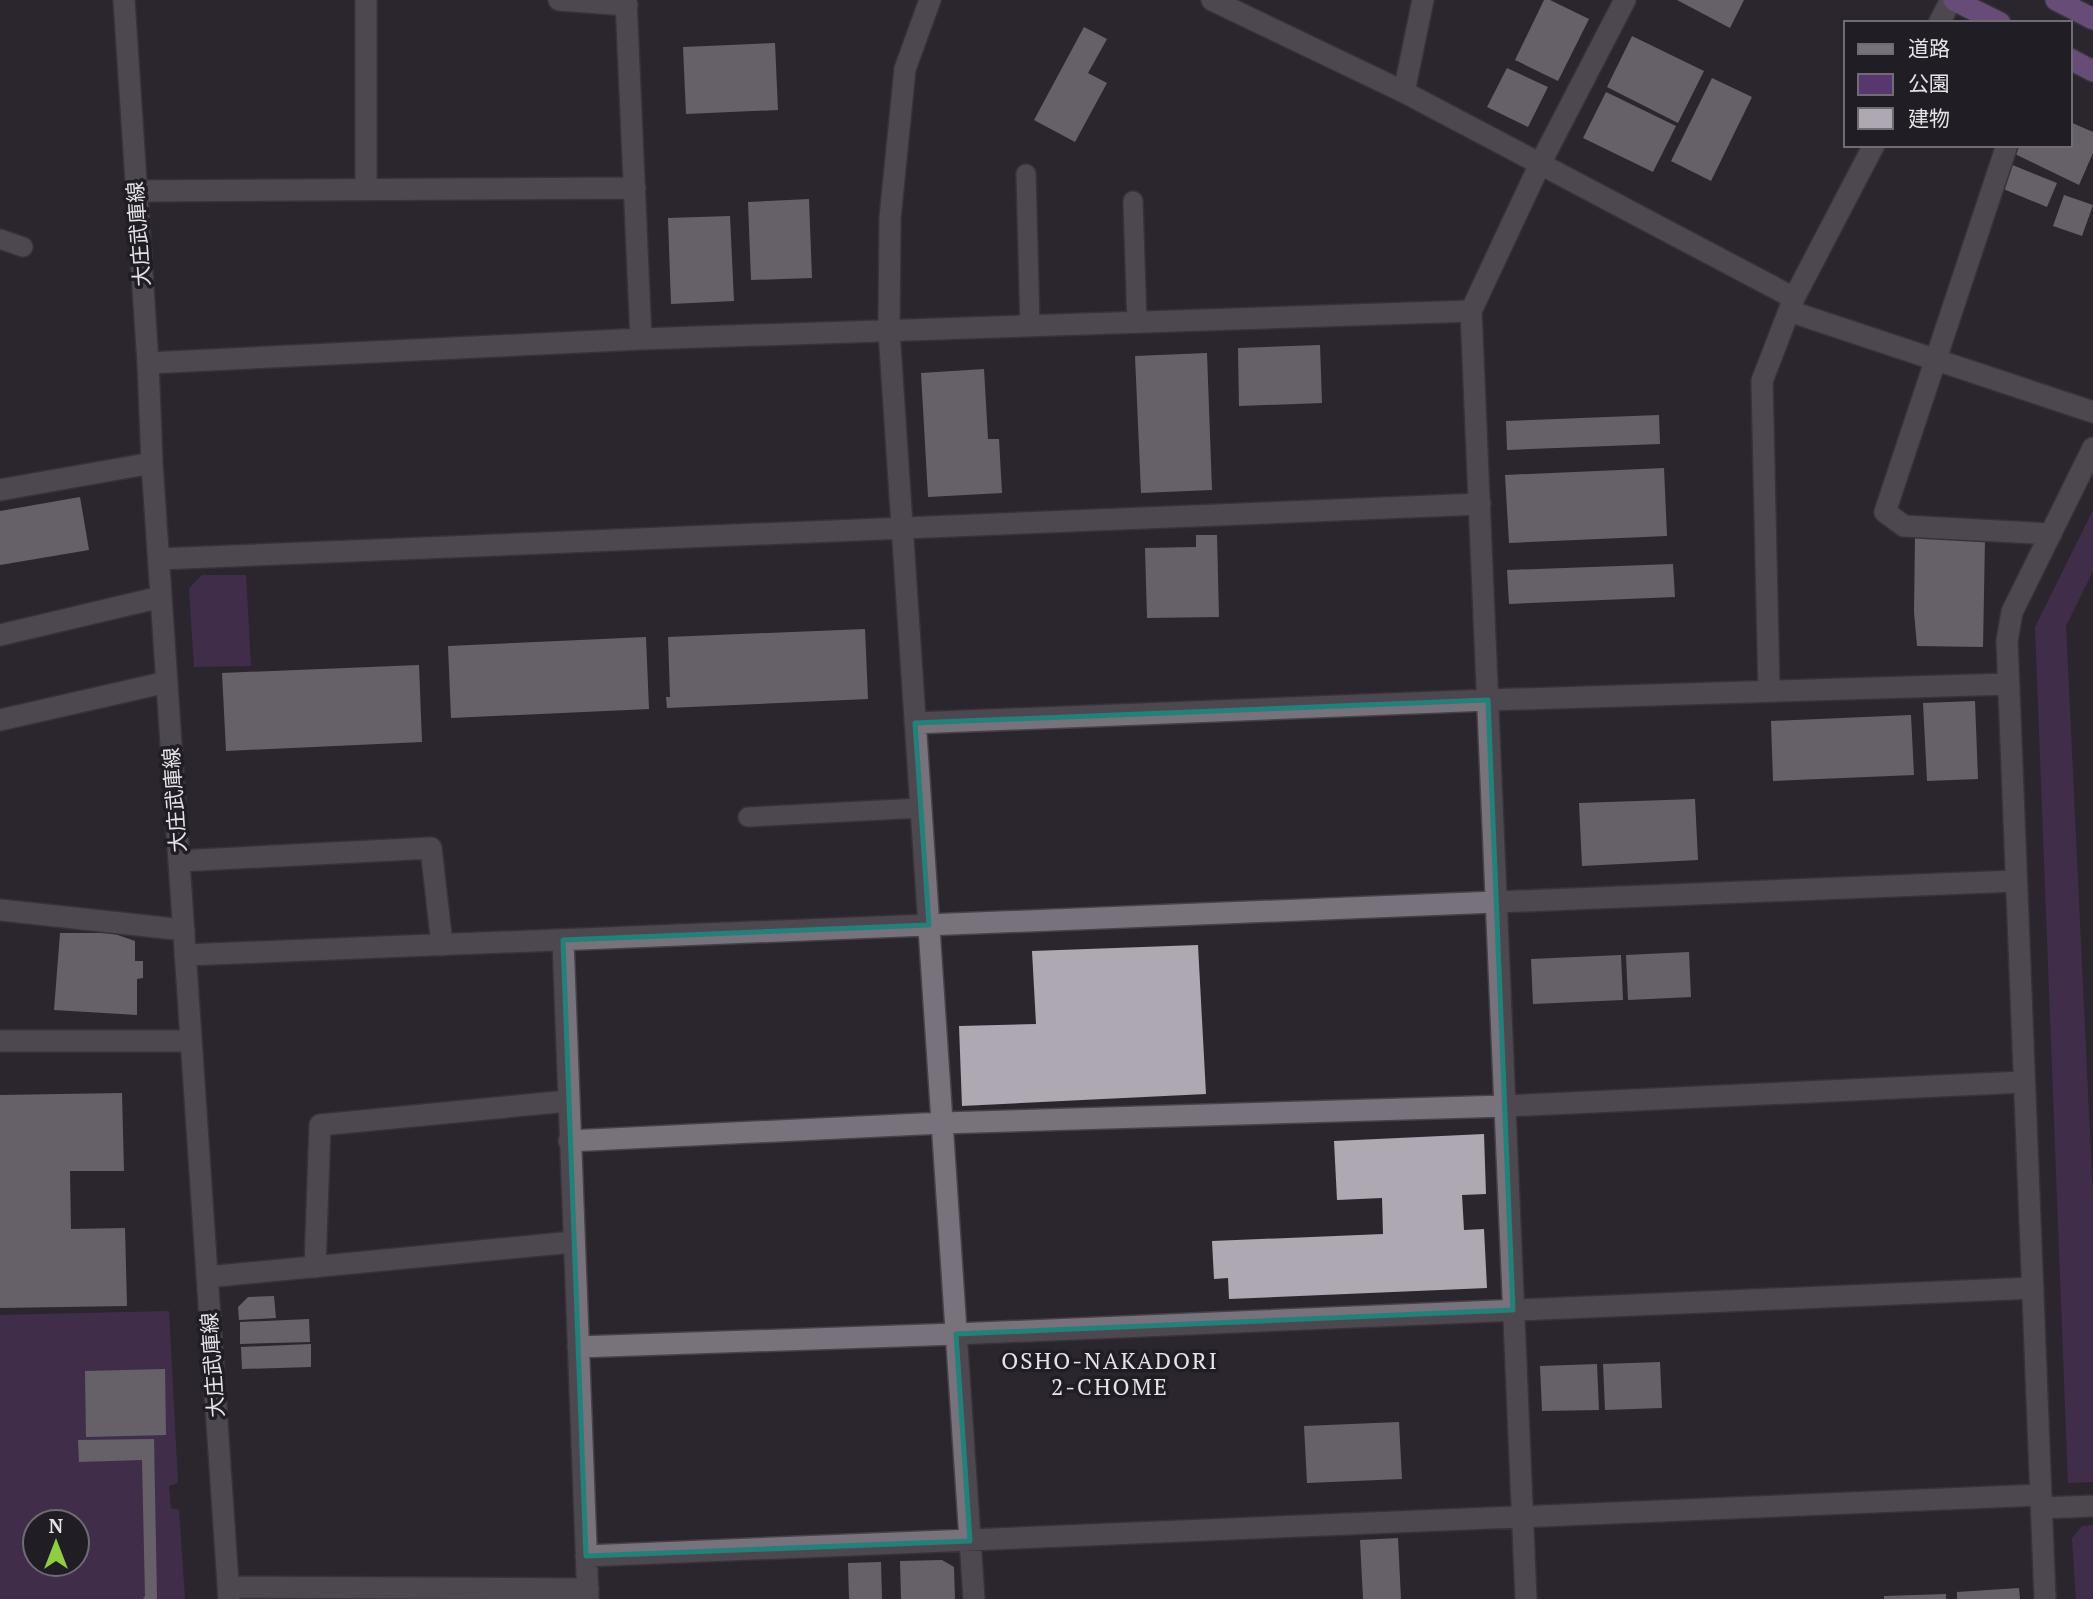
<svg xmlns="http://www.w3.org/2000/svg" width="2093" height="1599" font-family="'PT Serif','Noto Sans JP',serif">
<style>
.green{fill:#58376e;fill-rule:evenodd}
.building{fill:#ada8b2}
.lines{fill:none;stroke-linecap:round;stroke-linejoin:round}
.service-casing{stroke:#464248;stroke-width:22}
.minor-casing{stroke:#464248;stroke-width:24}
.trunk-casing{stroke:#464248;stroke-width:24}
.service{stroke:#77727b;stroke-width:19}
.minor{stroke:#77727b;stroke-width:21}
.trunk{stroke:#af7bd2;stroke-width:21}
.marked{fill:none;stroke:#24817a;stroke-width:5;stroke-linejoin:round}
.labels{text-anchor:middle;stroke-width:7;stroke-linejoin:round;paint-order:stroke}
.street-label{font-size:21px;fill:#e6e3e8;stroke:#211d25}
.neighbourhood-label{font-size:23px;letter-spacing:2px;fill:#e6e3e8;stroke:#211d25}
</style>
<rect width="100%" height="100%" fill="#2b262e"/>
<path class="green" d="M 2093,510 L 2093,571 L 2066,626 L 2093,1198 L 2093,1482 L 2068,1483 L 2035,627 Z
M 202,575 L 246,575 L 251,666 L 194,667 L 189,588 Z
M 169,1311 L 178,1483 L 169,1486 L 171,1508 L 179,1510 L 185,1599 L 0,1599 L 0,1315 ZM 35,1522 L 77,1522 L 77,1564 L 35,1564 Z
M 2093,1525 L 2093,1599 L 2076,1599 L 2072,1538 L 2082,1526 Z"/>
<path class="building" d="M 1544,0 L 1550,0 L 1589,19 L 1558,81 L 1515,60 Z
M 1677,0 L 1744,0 L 1730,28 Z
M 1084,27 L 1107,39 L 1088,73 L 1107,83 L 1075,142 L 1034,120 Z
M 1632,36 L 1704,71 L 1678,123 L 1607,87 Z
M 775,43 L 778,110 L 686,114 L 683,47 Z
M 1507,68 L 1548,87 L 1528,127 L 1487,107 Z
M 1712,78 L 1752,97 L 1711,181 L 1671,161 Z
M 1606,92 L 1676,126 L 1653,172 L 1583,138 Z
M 2070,122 L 2093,132 L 2093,153 L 2079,185 L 2015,154 L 2019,145 L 2070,145 Z
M 2010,164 L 2057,183 L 2047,207 L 2001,188 Z
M 2064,195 L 2093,205 L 2082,236 L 2053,226 Z
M 809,199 L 812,278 L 751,280 L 748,202 Z
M 730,216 L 734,301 L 671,304 L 668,218 Z
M 1320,345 L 1322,403 L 1239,406 L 1238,348 Z
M 1207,353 L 1212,490 L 1141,493 L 1135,356 Z
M 984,369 L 988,439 L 999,439 L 1002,493 L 928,497 L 921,373 Z
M 1659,415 L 1660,444 L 1507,450 L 1506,421 Z
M 1664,468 L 1667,536 L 1509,543 L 1505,475 Z
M 80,497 L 89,550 L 0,565 L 0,511 Z
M 1196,535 L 1217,535 L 1219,617 L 1147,618 L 1145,548 L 1196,547 Z
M 1915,536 L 1985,538 L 1983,647 L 1917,646 L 1914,612 Z
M 1673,564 L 1675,597 L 1509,604 L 1507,570 Z
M 865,629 L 868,699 L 667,708 L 666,697 L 670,697 L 668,637 Z
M 646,637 L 649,709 L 451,718 L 448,646 Z
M 419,665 L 422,742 L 226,751 L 222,673 Z
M 1975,701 L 1978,779 L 1927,781 L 1923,703 Z
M 1911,715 L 1914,775 L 1773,781 L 1771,721 Z
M 1695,799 L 1698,860 L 1582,866 L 1579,803 Z
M 60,933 L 112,933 L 135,941 L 135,961 L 143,961 L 143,978 L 137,979 L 137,1015 L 54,1010 Z
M 1198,945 L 1206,1094 L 962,1106 L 959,1026 L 1036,1024 L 1032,951 Z
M 1689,952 L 1691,997 L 1628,1000 L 1626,955 Z
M 1621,955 L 1623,1000 L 1533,1004 L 1531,959 Z
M 122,1093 L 124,1171 L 70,1171 L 71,1229 L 125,1228 L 127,1306 L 0,1308 L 0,1095 Z
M 1484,1134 L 1486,1194 L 1462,1195 L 1464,1230 L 1484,1229 L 1487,1288 L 1229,1299 L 1228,1278 L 1214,1279 L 1212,1241 L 1383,1234 L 1382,1198 L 1337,1200 L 1334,1141 Z
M 274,1296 L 276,1318 L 239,1320 L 238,1307 L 248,1297 Z
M 309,1319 L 310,1342 L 240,1344 L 240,1322 Z
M 311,1344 L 311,1367 L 242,1369 L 241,1347 Z
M 1660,1362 L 1662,1408 L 1605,1410 L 1603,1364 Z
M 1597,1364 L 1599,1410 L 1542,1411 L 1540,1366 Z
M 165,1369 L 166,1435 L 86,1437 L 85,1371 Z
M 1399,1422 L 1402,1479 L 1307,1483 L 1304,1426 Z
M 154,1439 L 157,1599 L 143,1599 L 145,1596 L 142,1460 L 79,1462 L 78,1440 Z
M 1398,1538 L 1401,1599 L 1363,1599 L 1360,1540 Z
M 942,1560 L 954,1567 L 955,1599 L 901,1599 L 900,1561 Z
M 881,1562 L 882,1599 L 849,1599 L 848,1563 Z
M 2019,1588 L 2020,1599 L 1957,1599 L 1957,1592 Z
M 1946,1594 L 1946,1599 L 1884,1599 L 1884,1596 Z"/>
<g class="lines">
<defs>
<path id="service" d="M 1026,174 L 1030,326
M 1133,201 L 1137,323
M 0,239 L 23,247
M 748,817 L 921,808"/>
<path id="minor" d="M 124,0 L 148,363 L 152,463 L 229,1599
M 559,0 L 627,5
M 626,0 L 641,339
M 930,0 L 905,69 L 890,218 L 889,331 L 974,1599
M 1212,0 L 1404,92 L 1794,298
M 1939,23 L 1951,0
M 1404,92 L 1423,0
M 2007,145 L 1885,512 L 1904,526 L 2051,534
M 366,189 L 366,0
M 136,191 L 635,188
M 1789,311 L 2093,412
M 148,363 L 641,339 L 1471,311
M 0,490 L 152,463
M 159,559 L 1480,504
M 0,635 L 161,597
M 1769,691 L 1762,381 L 1794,298 L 1874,145
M 0,720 L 167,682
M 915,723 L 1488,700 L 2008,684
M 179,861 L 431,848 L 442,945
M 0,910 L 184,930
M 563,940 L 588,1599
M 185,955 L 2016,881
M 0,1041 L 191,1041
M 569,1141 L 942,1123 L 1505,1106 L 2024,1082
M 315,1267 L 320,1125 L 568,1101
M 207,1277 L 573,1242
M 578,1347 L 956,1334 L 2033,1288
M 2042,1508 L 2093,1506
M 586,1556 L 2041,1495
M 228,1587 L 588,1589
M 1526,1599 L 1471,311 L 1540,164 L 1625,0
M 2045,1599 L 2007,641 L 2012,612 L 2093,448"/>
<path id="trunk" d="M 1954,0 L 2000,23
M 2056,0 L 2093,19
M 2070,59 L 2093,71"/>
</defs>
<use href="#service" class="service-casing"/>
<use href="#minor" class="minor-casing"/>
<use href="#trunk" class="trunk-casing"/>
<use href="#service" class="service"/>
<use href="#minor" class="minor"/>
<use href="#trunk" class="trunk"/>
</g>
<path d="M0 0H2093V1599H0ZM 1488,700 L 1513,1310 L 956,1334 L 970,1541 L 586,1556 L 563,940 L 929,925 L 915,723 Z" fill="#2b262e" fill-opacity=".55" fill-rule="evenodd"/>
<path class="marked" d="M 1488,700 L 1513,1310 L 956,1334 L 970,1541 L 586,1556 L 563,940 L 929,925 L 915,723 Z"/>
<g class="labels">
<g class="street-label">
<text transform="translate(139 234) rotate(-94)" y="7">大庄武庫線</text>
<text transform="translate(175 800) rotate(-94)" y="7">大庄武庫線</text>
<text transform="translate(213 1365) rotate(-94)" y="7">大庄武庫線</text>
</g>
<g class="neighbourhood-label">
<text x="1110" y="1369">OSHO-NAKADORI<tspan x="1110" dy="26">2-CHOME</tspan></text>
</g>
</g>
<rect x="1844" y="21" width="228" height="126" fill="#211d25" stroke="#706c73" stroke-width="2"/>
<rect x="1858" y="44" width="35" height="10" fill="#77727b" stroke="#706c73" stroke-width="2"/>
<text x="1908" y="56" font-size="21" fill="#e6e3e8">道路</text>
<rect x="1858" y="74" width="35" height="21" fill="#58376e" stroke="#706c73" stroke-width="2"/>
<text x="1908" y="91" font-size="21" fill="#e6e3e8">公園</text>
<rect x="1858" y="108" width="35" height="21" fill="#ada8b2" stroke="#706c73" stroke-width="2"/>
<text x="1908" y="126" font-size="21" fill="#e6e3e8">建物</text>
<g transform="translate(56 1543)"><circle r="33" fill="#211d25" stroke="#706c73" stroke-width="2"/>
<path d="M0-5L12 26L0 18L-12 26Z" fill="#8fcd42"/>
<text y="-10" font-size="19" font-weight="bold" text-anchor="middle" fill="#e6e3e8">N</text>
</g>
</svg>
